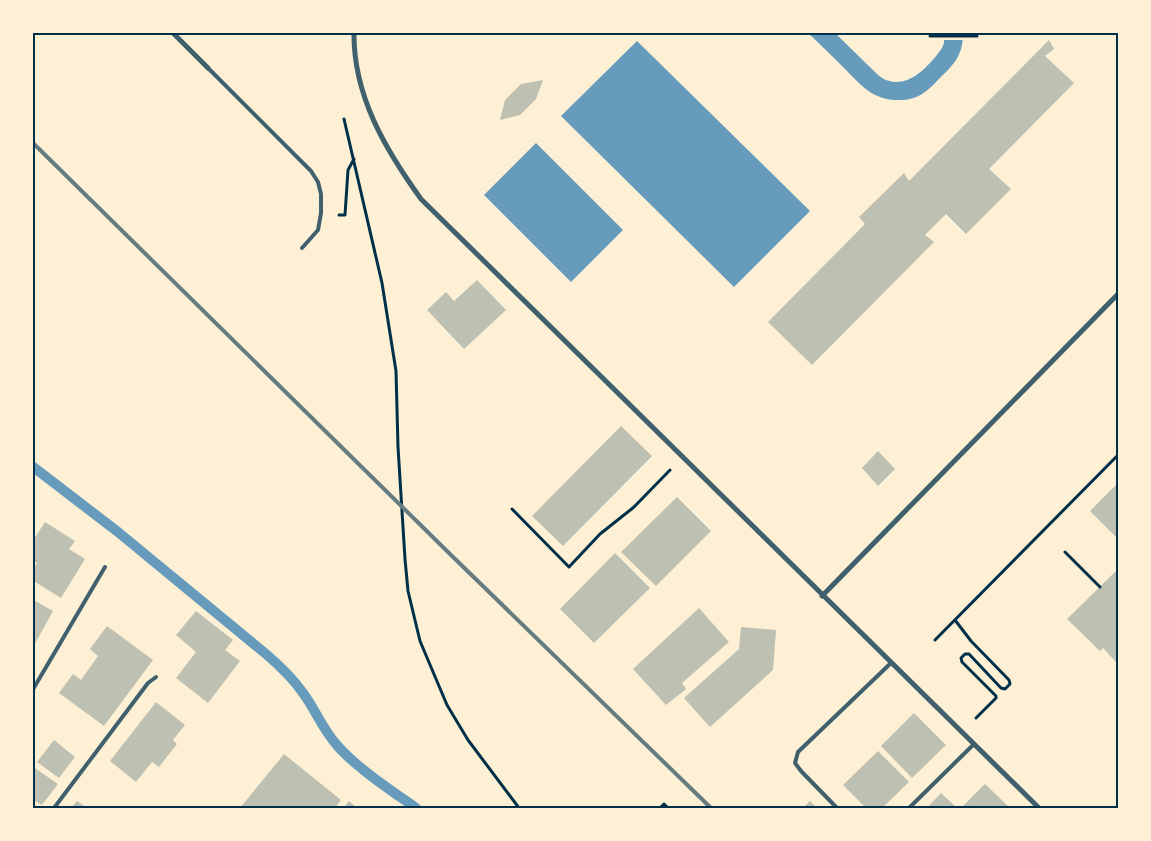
<svg xmlns="http://www.w3.org/2000/svg" width="1151" height="841" font-family="'Noto Sans',sans-serif">
<style>
.water{fill:#669bbc}
.pier{fill:#fdf0d5}
.lines{fill:none;stroke-linecap:round;stroke-linejoin:round}
.stream{stroke:#669bbc;stroke-width:10}
.building{fill:#bec0b2}
.path{stroke:#003049;stroke-width:3}
.service{stroke:#3f606c;stroke-width:4}
.minor{stroke:#3f606c;stroke-width:5}
.rail{stroke:#657d81;stroke-width:4}
.neatline{fill:none;stroke:#003049;stroke-width:2}
</style>
<rect width="100%" height="100%" fill="#fdf0d5"/>
<path class="water" d="M 808,33 L 835,33 L 878,75 C 903,95 928,68 942,48 L 944,43 L 944,33 L 963,33 C 963,57 953,65 937,81 C 927,92 916,100 901,100 C 873,101 862,86 844,68 C 832,56 820,44 808,33 Z
M 637,41 L 810,211 L 734,287 L 561,116 Z
M 536,143 L 623,230 L 571,282 L 484,195 Z"/>
<path class="pier" d="M 941,32 L 966,32 L 966,40 L 941,40 Z"/>
<g class="lines">
<path class="stream" d="M 32,466 L 118,532 L 266,654 C 280,666 292,677 303,693 C 315,709 322,728 336,744 C 354,766 392,791 416,808"/>
</g>
<path class="building" d="M 1049,40 L 1054,49 L 1045,56 L 1074,83 L 989,169 L 1011,189 L 966,234 L 946,214 L 925,235 L 934,242 L 812,365 L 768,322 L 865,224 L 859,217 L 904,173 L 909,181 Z
M 543,80 L 536,99 L 520,115 L 500,120 L 505,100 L 521,84 Z
M 477,280 L 506,310 L 464,349 L 427,310 L 446,292 L 454,301 Z
M 621,426 L 652,456 L 563,546 L 532,516 Z
M 878,451 L 895,469 L 878,486 L 862,468 Z
M 1118,483 L 1118,539 L 1090,511 Z
M 677,497 L 711,531 L 656,586 L 621,552 Z
M 45,522 L 75,541 L 69,549 L 85,559 L 61,598 L 32,580 L 32,570 L 37,563 L 32,560 L 32,542 Z
M 615,553 L 650,588 L 594,643 L 560,609 Z
M 1118,569 L 1118,664 L 1103,648 L 1100,651 L 1067,619 Z
M 32,599 L 53,611 L 32,649 Z
M 699,608 L 729,642 L 682,683 L 686,689 L 666,705 L 633,669 Z
M 196,611 L 233,640 L 225,650 L 240,661 L 208,703 L 176,678 L 196,652 L 176,635 Z
M 107,626 L 153,660 L 104,726 L 59,693 L 73,674 L 81,680 L 98,656 L 90,649 Z
M 741,627 L 776,630 L 773,670 L 710,727 L 684,698 L 739,649 Z
M 156,702 L 185,725 L 173,740 L 177,744 L 159,767 L 152,762 L 136,782 L 110,761 Z
M 914,713 L 946,745 L 912,778 L 881,746 Z
M 54,740 L 75,757 L 59,778 L 37,762 Z
M 878,751 L 909,782 L 882,808 L 866,808 L 843,785 Z
M 284,754 L 341,800 L 335,808 L 240,808 Z
M 32,766 L 58,784 L 42,805 L 35,801 L 32,805 Z
M 985,784 L 1010,808 L 961,808 Z
M 941,793 L 957,808 L 927,808 Z
M 77,801 L 87,808 L 71,808 Z
M 349,801 L 357,808 L 343,808 Z
M 810,801 L 817,808 L 803,808 Z"/>
<g class="lines">
<path class="path" d="M 930,36 L 977,36
M 344,119 L 382,283 L 396,371 L 398,447 L 405,559 L 408,591 L 420,641 L 447,705 L 468,740 L 519,808
M 339,215 L 345,215 L 348,170 L 354,159
M 512,509 L 569,567 L 600,534 L 634,507 L 670,470
M 1065,552 L 1100,587
M 955,620 L 971,641 L 1009,680 L 1010,684 L 1005,689 L 1001,688 L 969,654 L 965,654 L 961,658 L 962,662 L 996,696 L 996,698 L 976,718
M 935,640 L 1118,455
M 660,808 L 664,804 L 668,808"/>
<path class="service" d="M 208,68 L 311,171 L 318,182 L 321,194 L 321,213 L 318,230 L 302,248
M 32,691 L 105,567
M 54,808 L 148,683 L 156,677
M 837,808 L 801,771 L 795,763 L 798,752 L 891,663
M 909,808 L 973,745"/>
<path class="minor" d="M 172,32 L 208,68
M 354,32 C 353,95 385,149 421,199 L 1039,808
M 822,596 L 1118,294"/>
<path class="rail" d="M 32,142 L 451,555 L 711,808"/>
</g>
<rect width="1151" height="841" fill="none" stroke="#fdf0d5" stroke-width="68"/>
<rect x="34" y="34" width="1083" height="773" class="neatline"/>
</svg>
